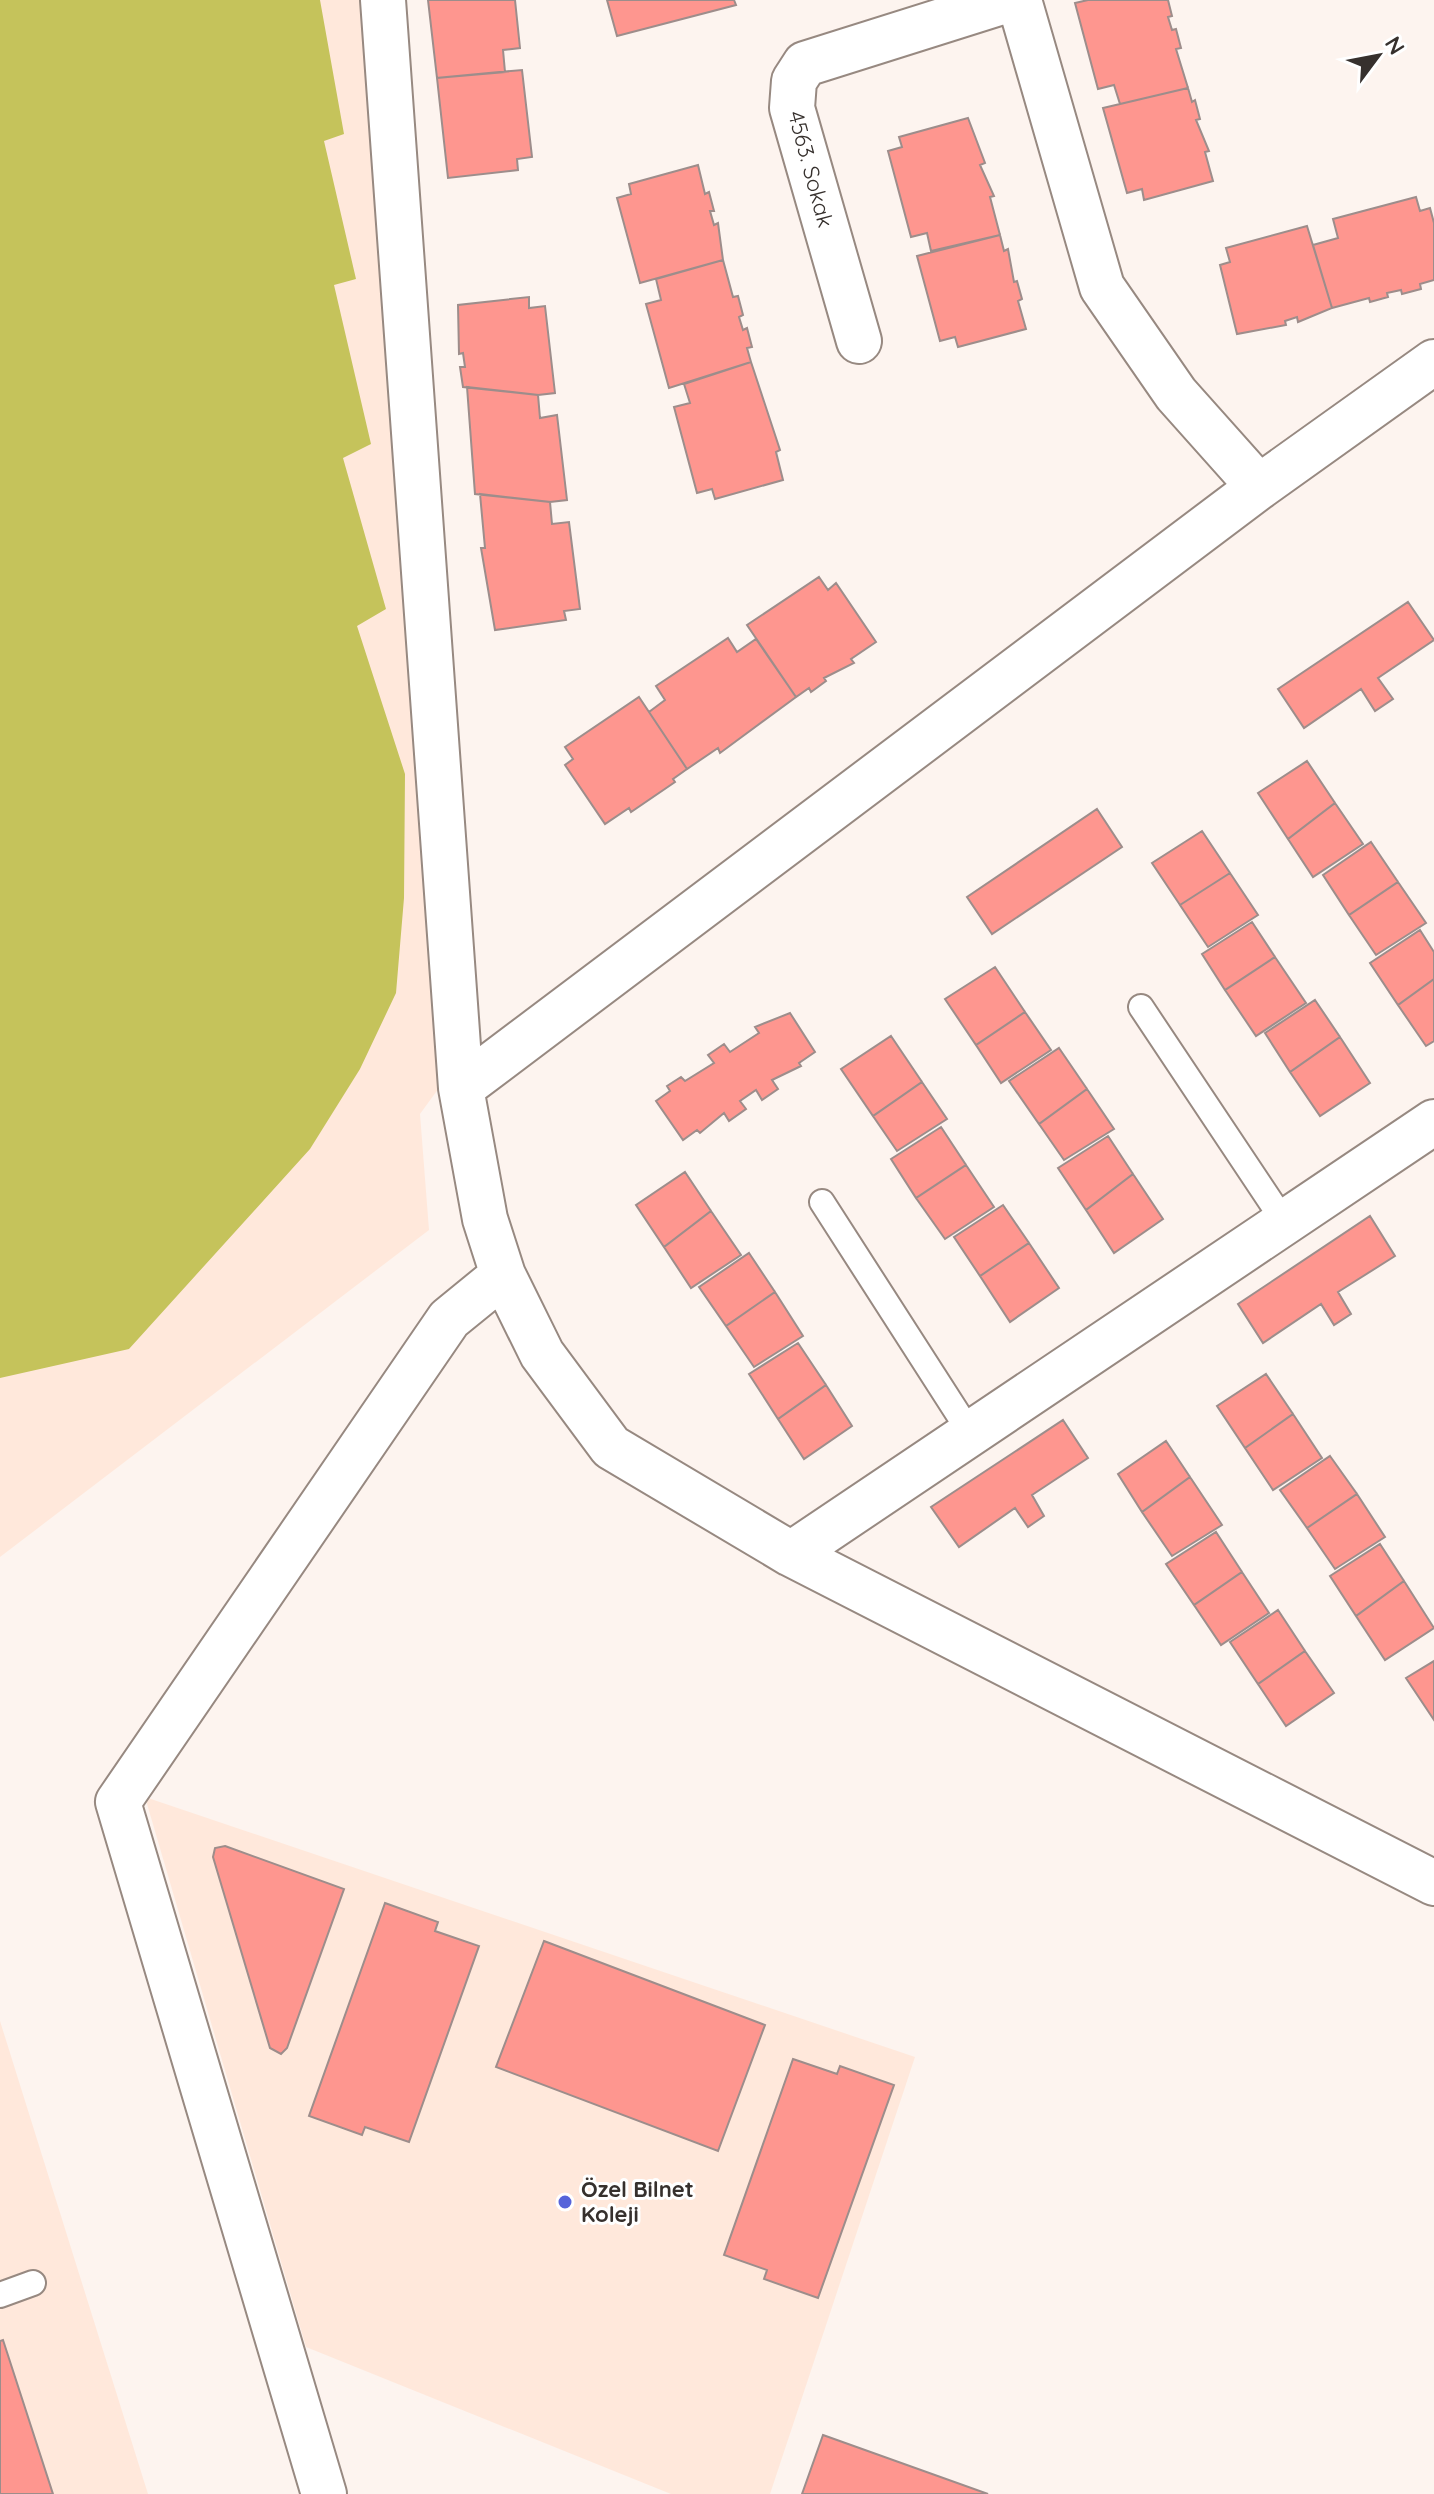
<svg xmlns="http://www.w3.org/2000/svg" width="1434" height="2494" font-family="Quicksand,sans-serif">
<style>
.built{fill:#ffe8db}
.forest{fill:#c5c35b}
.building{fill:#fe968f;stroke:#9d8d8b;stroke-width:2}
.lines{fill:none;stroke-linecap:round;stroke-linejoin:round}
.lane-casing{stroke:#978981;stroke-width:28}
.street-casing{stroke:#978981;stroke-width:48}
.lane{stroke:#fff;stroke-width:24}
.street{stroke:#fff;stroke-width:44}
.poi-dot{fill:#5664da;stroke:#fff;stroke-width:3}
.labels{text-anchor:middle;stroke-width:6;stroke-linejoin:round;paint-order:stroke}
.street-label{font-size:22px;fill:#36302d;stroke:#fff}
.poi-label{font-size:22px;font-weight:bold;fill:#36302d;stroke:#fff;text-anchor:start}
</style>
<rect width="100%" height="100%" fill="#fdf4ef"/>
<path class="built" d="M 0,0 L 377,0 L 444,1081 L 420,1114 L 429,1230 L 0,1557 Z
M 145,1797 L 915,2057 L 770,2494 L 671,2494 L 306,2347 Z
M 0,2021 L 148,2494 L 0,2494 Z"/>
<path class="forest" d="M 0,0 L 320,0 L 344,134 L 324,141 L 356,279 L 334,285 L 371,444 L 343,458 L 386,609 L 357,626 L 405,774 L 404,898 L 396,993 L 360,1069 L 310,1149 L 129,1349 L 0,1378 Z"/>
<path class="building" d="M 428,0 L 515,0 L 520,48 L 503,50 L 505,72 L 437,78 Z
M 607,0 L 734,0 L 736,5 L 617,36 Z
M 1088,0 L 1168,0 L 1172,16 L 1168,17 L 1172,30 L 1176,29 L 1181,48 L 1176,49 L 1188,88 L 1120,104 L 1114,85 L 1098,89 L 1075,3 Z
M 522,70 L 532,157 L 517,159 L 518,170 L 448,178 L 437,78 Z
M 1188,88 L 1192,102 L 1195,100 L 1200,119 L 1196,120 L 1209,151 L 1205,152 L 1213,181 L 1144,200 L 1142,189 L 1127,193 L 1103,108 Z
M 968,118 L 985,163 L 980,165 L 994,196 L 990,197 L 1000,235 L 931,251 L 927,233 L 911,237 L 888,151 L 902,147 L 899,137 Z
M 698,165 L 705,194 L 709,192 L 714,211 L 710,211 L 714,225 L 718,223 L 723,260 L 640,283 L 617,198 L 631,194 L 629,184 Z
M 1416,197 L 1420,211 L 1430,208 L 1434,223 L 1434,280 L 1420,284 L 1421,289 L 1402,294 L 1401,290 L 1387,293 L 1388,297 L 1370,302 L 1369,298 L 1332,308 L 1313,245 L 1338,238 L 1333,219 Z
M 1307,226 L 1332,308 L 1298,322 L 1297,317 L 1285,321 L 1286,325 L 1237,334 L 1220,265 L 1230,262 L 1226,248 Z
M 1000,235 L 1004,251 L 1008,249 L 1014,282 L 1017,281 L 1022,299 L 1018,301 L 1026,329 L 958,347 L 955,337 L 940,341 L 917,256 Z
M 723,260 L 733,297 L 738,296 L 743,315 L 739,317 L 743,330 L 747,328 L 752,347 L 747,348 L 751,362 L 669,388 L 646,304 L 661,300 L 656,279 Z
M 529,297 L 529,308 L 545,306 L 555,393 L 538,395 L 463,387 L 460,367 L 465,367 L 463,353 L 459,354 L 458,305 Z
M 751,362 L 780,450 L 776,452 L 783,480 L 715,499 L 712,489 L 697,493 L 674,407 L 690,403 L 684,384 Z
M 467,387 L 538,395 L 540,418 L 557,415 L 567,500 L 550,502 L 475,494 Z
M 480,494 L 550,502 L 552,524 L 569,522 L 580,609 L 564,611 L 566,620 L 495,630 L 481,548 L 485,548 Z
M 819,577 L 828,590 L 836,583 L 876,642 L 851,659 L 854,663 L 824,678 L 826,681 L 811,692 L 809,688 L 796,697 L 747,625 Z
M 1408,602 L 1434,640 L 1378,678 L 1393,699 L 1375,711 L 1361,689 L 1304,728 L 1278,689 Z
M 728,638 L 737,652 L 756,639 L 796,697 L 720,753 L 718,748 L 687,769 L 649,712 L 665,700 L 656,686 Z
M 639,697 L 687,769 L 673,779 L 675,782 L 631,812 L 629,808 L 605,824 L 565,765 L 573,759 L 565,747 Z
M 1307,761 L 1335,803 L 1288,839 L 1258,793 Z
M 1335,803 L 1363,844 L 1313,877 L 1288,839 Z
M 1097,809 L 1122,847 L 992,934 L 967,897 Z
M 1202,831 L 1230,873 L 1180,905 L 1152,863 Z
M 1371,842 L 1398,882 L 1349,915 L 1323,875 Z
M 1230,873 L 1258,915 L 1208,947 L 1180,905 Z
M 1398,882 L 1426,923 L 1376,955 L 1349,915 Z
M 1252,922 L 1275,957 L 1225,990 L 1202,954 Z
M 1420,930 L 1434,952 L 1434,979 L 1398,1005 L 1370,963 Z
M 1275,957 L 1306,1003 L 1256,1036 L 1225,990 Z
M 995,967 L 1025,1012 L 976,1045 L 945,999 Z
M 1434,979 L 1434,1041 L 1426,1046 L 1398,1005 Z
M 1315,1000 L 1340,1037 L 1290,1072 L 1265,1033 Z
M 1025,1012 L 1051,1050 L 1001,1083 L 976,1045 Z
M 790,1013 L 815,1052 L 799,1063 L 801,1066 L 772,1080 L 778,1089 L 762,1100 L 756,1090 L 740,1101 L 746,1109 L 729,1121 L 724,1113 L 700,1133 L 697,1130 L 683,1140 L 656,1101 L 670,1091 L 667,1086 L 681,1077 L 685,1081 L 714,1063 L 708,1055 L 724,1044 L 730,1052 L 759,1033 L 755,1027 Z
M 891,1036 L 922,1082 L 873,1116 L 841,1069 Z
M 1340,1037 L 1370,1083 L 1320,1116 L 1290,1072 Z
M 1059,1048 L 1087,1089 L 1039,1124 L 1009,1081 Z
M 922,1082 L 947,1119 L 897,1151 L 873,1116 Z
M 1087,1089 L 1114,1129 L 1064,1160 L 1039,1124 Z
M 941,1127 L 966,1165 L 916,1198 L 891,1159 Z
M 1108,1136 L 1133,1174 L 1086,1210 L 1058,1168 Z
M 966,1165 L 994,1207 L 945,1239 L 916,1198 Z
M 685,1172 L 711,1211 L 664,1247 L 636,1205 Z
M 1133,1174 L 1163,1219 L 1114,1253 L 1086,1210 Z
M 1003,1205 L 1029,1243 L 980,1276 L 954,1237 Z
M 711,1211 L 741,1255 L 691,1288 L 664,1247 Z
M 1370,1216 L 1395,1256 L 1338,1292 L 1351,1314 L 1334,1325 L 1321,1304 L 1263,1343 L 1238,1304 Z
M 1029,1243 L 1059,1288 L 1010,1322 L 980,1276 Z
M 749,1253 L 775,1292 L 726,1326 L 699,1287 Z
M 775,1292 L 803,1336 L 754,1367 L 726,1326 Z
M 798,1343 L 826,1385 L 778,1419 L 749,1374 Z
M 1266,1374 L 1293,1414 L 1245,1448 L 1217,1406 Z
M 826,1385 L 852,1426 L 804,1459 L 778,1419 Z
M 1293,1414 L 1322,1458 L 1273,1490 L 1245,1448 Z
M 1063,1420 L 1088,1458 L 1032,1495 L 1044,1516 L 1028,1527 L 1015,1508 L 959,1547 L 931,1507 Z
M 1166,1441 L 1190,1477 L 1142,1512 L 1118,1474 Z
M 1330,1456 L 1357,1494 L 1307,1528 L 1280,1490 Z
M 1190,1477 L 1222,1525 L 1172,1556 L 1142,1512 Z
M 1357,1494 L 1385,1537 L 1335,1569 L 1307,1528 Z
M 1216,1532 L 1242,1572 L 1194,1605 L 1166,1564 Z
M 1380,1544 L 1404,1581 L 1356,1616 L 1330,1576 Z
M 1242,1572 L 1269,1613 L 1221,1645 L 1194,1605 Z
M 1404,1581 L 1434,1628 L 1385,1660 L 1356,1616 Z
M 1278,1610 L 1305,1651 L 1258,1684 L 1230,1642 Z
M 1305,1651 L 1334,1693 L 1286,1726 L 1258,1684 Z
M 1434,1661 L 1434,1720 L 1406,1678 Z
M 225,1846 L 344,1889 L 287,2048 L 281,2054 L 270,2048 L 213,1857 L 215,1848 Z
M 385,1903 L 438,1922 L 435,1931 L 479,1946 L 409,2142 L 365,2127 L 362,2135 L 309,2116 Z
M 544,1941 L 765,2025 L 718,2151 L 496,2067 Z
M 793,2059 L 837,2074 L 840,2066 L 894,2085 L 818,2298 L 764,2279 L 767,2270 L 724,2255 Z
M 3,2340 L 53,2494 L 0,2494 L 0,2341 Z
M 823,2435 L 988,2494 L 802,2494 Z"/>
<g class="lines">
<defs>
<path id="lane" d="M 1141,1007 L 1285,1223
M 822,1202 L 971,1434
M 0,2295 L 33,2283"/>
<path id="street" d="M 383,0 L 461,1088 L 485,1219 L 503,1275 L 542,1354 L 611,1447 L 791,1554 L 1434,1883
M 1019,0 L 1102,287 L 1176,394 L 1259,487
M 859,341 L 792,108 L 794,81 L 805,64 L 1008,0
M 461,1088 L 1259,487 L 1434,362
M 791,1554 L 1434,1122
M 324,2494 L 118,1802 L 449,1319 L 503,1275"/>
</defs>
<use href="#lane" class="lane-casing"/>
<use href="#street" class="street-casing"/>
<use href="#lane" class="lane"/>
<use href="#street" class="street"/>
</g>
<circle class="poi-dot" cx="565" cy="2202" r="8"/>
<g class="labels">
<g class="street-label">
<text transform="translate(811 169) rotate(75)" y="8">4563. Sokak</text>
</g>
<g class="poi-label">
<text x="581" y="2197">Özel Bilnet<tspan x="581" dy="25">Koleji</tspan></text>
</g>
</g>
<g transform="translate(1378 56) rotate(58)" stroke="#ffffff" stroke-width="6" paint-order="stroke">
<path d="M0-6L14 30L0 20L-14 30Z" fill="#36302d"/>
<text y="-12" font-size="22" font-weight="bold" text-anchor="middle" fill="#36302d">N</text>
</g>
</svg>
